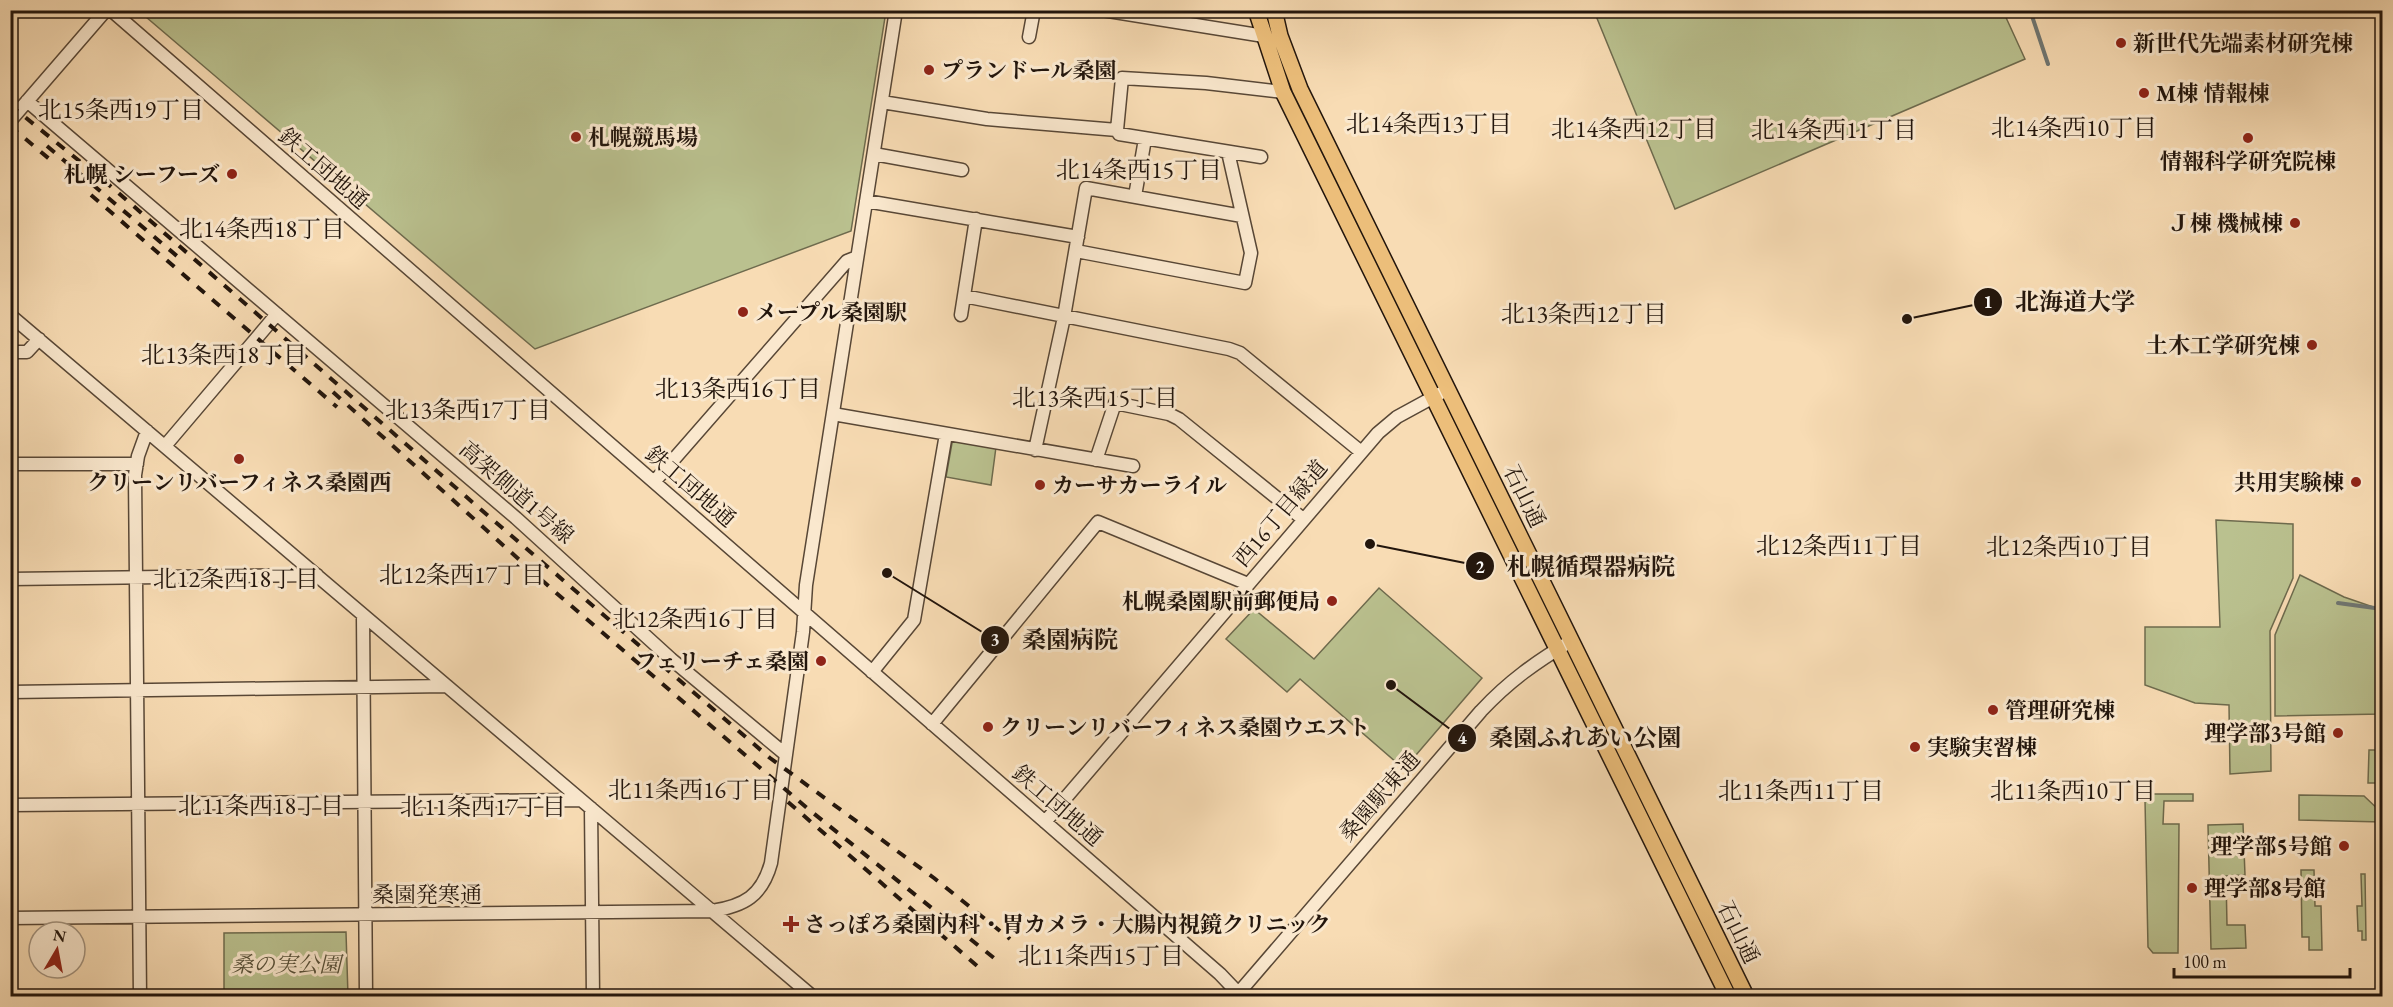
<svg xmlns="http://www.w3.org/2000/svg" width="2393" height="1007" font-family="'EB Garamond','Noto Serif JP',serif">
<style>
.green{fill:#bac18f;stroke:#6e6b4e;stroke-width:1.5}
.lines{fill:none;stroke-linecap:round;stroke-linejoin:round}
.stream{stroke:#6f7774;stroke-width:4}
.minor-casing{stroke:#584736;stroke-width:15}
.major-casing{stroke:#22150c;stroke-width:18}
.minor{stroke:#fae8ce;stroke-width:12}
.major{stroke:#ecbe7a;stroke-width:15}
.rail{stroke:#22150c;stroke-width:4;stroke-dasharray:10 10;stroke-linecap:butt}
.poi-dot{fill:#8f2418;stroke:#fae8ce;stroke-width:2}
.labels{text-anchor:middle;stroke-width:6;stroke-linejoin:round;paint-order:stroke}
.poi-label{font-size:22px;font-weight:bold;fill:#22150c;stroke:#fae8ce;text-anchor:start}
.street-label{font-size:22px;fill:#22150c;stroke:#fae8ce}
.park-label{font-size:22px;font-style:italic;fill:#57513a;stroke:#fae8ce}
.neighbourhood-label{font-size:24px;fill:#22150c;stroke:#fae8ce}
.leader{fill:none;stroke:#22150c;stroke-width:2}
.callout-dot{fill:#22150c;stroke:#fae8ce;stroke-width:2}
.mark-label{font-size:18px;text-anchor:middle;font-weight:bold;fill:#fff}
.callout-label{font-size:24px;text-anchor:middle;font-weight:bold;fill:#22150c;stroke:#fae8ce;stroke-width:6;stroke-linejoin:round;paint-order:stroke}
</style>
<rect width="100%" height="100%" fill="#f8dcb4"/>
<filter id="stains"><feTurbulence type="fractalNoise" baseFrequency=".00333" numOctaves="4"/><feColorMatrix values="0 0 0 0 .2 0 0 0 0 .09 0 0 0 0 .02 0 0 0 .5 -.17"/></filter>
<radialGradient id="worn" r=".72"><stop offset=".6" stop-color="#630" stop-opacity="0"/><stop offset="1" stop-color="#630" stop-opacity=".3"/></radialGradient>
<path class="green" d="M 139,11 L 886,11 L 851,231 L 535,349 Z
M 1594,11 L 2003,11 L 2025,59 L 1675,209 Z
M 955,441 L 996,447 L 991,485 L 946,477 L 952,443 Z
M 2216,520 L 2293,524 L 2293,578 L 2270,631 L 2271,771 L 2230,774 L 2229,705 L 2195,703 L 2145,685 L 2145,627 L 2220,627 Z
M 2300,575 L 2344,597 L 2382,610 L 2382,714 L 2275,716 L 2275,635 Z
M 1379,588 L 1482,678 L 1404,769 L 1300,679 L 1287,692 L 1226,639 L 1254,609 L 1314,659 Z
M 2369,750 L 2382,750 L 2382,783 L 2368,783 Z
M 2148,794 L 2193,794 L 2193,801 L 2164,801 L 2163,824 L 2179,824 L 2178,953 L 2153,953 L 2148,947 L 2145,800 Z
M 2299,795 L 2364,796 L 2382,813 L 2382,822 L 2299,820 Z
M 2243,824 L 2245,875 L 2226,876 L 2227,925 L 2245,925 L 2246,948 L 2211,949 L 2208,825 Z
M 2301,870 L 2314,870 L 2315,906 L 2321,906 L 2322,950 L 2309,950 L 2309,937 L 2302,937 Z
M 2361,874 L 2365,874 L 2366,940 L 2362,940 L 2362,931 L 2358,931 L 2357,906 L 2362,906 Z
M 346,932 L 348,996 L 224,996 L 224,933 Z"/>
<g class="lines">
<path class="stream" d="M 2030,10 L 2048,64
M 2338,603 L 2382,609"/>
<defs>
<path id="minor" d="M 111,10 L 1220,974 L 1241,996
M 1102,10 L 1264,36
M 1029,37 L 1034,10
M 27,101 L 516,518 L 671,659 L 785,754
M 882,102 L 987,119 L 1117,130 L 1119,134 L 1261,157
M 10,121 L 106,10
M 1117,130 L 1122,78 L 1206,83 L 1283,92
M 874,154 L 962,170
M 1135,196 L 1145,139
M 866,201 L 1078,237
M 1076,251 L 1245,283 L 1251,253 L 1228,152
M 964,296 L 1229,349 L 1240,353 L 1360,451
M 10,315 L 812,996
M 961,315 L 976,219
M 10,352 L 27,352 L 39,339
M 833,414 L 1133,466
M 165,446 L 277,314
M 1035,450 L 1064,317 L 1086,188 L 1242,216
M 1096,460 L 1115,403 L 1169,414 L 1179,419 L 1303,519
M 10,464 L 137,464
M 654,482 L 847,261 L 857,257
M 10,579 L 317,575
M 363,615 L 366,996
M 872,672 L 914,620 L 946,434
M 10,692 L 447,686
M 932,724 L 1098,522 L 1248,584
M 10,805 L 581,800
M 591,808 L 593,996
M 1045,822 L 1378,433 L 1397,417 L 1441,393
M 10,918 L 712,911 C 744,906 762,896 771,863 L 803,632 L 806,585 L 896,10
M 140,996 L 135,475 L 138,456 L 147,431
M 1236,996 L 1481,711 C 1509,681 1536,662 1571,641"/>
<path id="major" d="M 1256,10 L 1283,92 L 1728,996
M 1274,10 L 1280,36 L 1300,89 L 1746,996"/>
</defs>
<use href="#minor" class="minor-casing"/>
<use href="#major" class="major-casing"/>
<use href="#minor" class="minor"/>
<use href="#major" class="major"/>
<path class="rail" d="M 10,105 L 114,189 L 471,501 L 770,758 L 934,878 L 1010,939
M 10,126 L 53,162
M 47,146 L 184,262
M 91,195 L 337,407
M 333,392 L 554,591 L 807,808 L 994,958
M 788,802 L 983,971"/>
</g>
<g class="poi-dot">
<circle cx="2121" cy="43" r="6"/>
<circle cx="929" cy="70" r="6"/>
<circle cx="2144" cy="93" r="6"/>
<circle cx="576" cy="137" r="6"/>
<circle cx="2248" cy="138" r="6"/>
<circle cx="232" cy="174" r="6"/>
<circle cx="2295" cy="223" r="6"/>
<circle cx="743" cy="312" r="6"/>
<circle cx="2312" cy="345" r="6"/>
<circle cx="239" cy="459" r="6"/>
<circle cx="2356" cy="482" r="6"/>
<circle cx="1040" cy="485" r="6"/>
<circle cx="1332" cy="601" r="6"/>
<circle cx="821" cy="661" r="6"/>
<circle cx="1993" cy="710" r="6"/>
<circle cx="988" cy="727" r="6"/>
<circle cx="2338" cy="733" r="6"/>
<circle cx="1915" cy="747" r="6"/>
<circle cx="2344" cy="846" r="6"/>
<circle cx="2192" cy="888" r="6"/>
<path d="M788 915h6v6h6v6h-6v6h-6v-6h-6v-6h6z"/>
</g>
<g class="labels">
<g class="poi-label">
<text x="2133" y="51">新世代先端素材研究棟</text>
<text x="941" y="78">プランドール桑園</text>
<text x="2156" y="101">M棟 情報棟</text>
<text x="588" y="145">札幌競馬場</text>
<text x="2248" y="169" text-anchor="middle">情報科学研究院棟</text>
<text x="220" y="182" text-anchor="end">札幌 シーフーズ</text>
<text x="2283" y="231" text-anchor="end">Ｊ棟 機械棟</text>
<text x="755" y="320">メープル桑園駅</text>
<text x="2300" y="353" text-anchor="end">土木工学研究棟</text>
<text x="239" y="490" text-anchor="middle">クリーンリバーフィネス桑園西</text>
<text x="2344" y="490" text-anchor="end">共用実験棟</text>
<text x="1052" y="493">カーサカーライル</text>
<text x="1320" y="609" text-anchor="end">札幌桑園駅前郵便局</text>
<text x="809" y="669" text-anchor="end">フェリーチェ桑園</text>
<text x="2005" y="718">管理研究棟</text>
<text x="1000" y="735">クリーンリバーフィネス桑園ウエスト</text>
<text x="2326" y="741" text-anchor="end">理学部3号館</text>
<text x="1927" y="755">実験実習棟</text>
<text x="2332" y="854" text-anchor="end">理学部5号館</text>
<text x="2204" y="896">理学部8号館</text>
<text x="804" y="932">さっぽろ桑園内科・胃カメラ・大腸内視鏡クリニック</text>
</g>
<g class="street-label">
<text transform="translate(324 168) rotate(41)" y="8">鉄工団地通</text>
<text transform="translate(691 486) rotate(41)" y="8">鉄工団地通</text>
<text transform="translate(517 492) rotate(41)" y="8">高架側道1号線</text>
<text transform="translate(1525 496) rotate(64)" y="8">石山通</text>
<text transform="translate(1280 513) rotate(-50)" y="8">西16丁目緑道</text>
<text transform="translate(1379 796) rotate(-49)" y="8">桑園駅東通</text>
<text transform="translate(1058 805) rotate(41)" y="8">鉄工団地通</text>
<text x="427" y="902">桑園発寒通</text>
<text transform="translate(1739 932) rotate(64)" y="8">石山通</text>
</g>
<g class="park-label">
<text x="286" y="972">桑の実公園</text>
</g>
<g class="neighbourhood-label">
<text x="121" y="118">北15条西19丁目</text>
<text x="1429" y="132">北14条西13丁目</text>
<text x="2074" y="136">北14条西10丁目</text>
<text x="1634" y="137">北14条西12丁目</text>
<text x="1834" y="138">北14条西11丁目</text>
<text x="1139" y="178">北14条西15丁目</text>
<text x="262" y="237">北14条西18丁目</text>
<text x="1584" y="322">北13条西12丁目</text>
<text x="224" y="363">北13条西18丁目</text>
<text x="738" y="397">北13条西16丁目</text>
<text x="1095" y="406">北13条西15丁目</text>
<text x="468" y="418">北13条西17丁目</text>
<text x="1839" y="554">北12条西11丁目</text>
<text x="2069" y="555">北12条西10丁目</text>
<text x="462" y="583">北12条西17丁目</text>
<text x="236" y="587">北12条西18丁目</text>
<text x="695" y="627">北12条西16丁目</text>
<text x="691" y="798">北11条西16丁目</text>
<text x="1801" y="799">北11条西11丁目</text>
<text x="2073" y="799">北11条西10丁目</text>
<text x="261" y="814">北11条西18丁目</text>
<text x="483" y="815">北11条西17丁目</text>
<text x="1101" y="964">北11条西15丁目</text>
</g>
</g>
<path class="leader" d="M1907 319L1988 302M1370 544L1480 566M887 573L995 640M1391 685L1462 738"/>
<g class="callout-dot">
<circle cx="1907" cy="319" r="6"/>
<circle cx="1370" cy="544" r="6"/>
<circle cx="887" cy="573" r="6"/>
<circle cx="1391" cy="685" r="6"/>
<circle cx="1988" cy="302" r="15"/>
<circle cx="1480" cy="566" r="15"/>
<circle cx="995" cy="640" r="15"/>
<circle cx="1462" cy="738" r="15"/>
</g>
<g class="mark-label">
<text x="1988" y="308">1</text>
<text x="1480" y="573">2</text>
<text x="995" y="646">3</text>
<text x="1462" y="744">4</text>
</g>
<g class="callout-label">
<text x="2075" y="310">北海道大学</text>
<text x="1591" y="575">札幌循環器病院</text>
<text x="1070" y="648">桑園病院</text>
<text x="1585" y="746">桑園ふれあい公園</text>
</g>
<rect width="2393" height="1007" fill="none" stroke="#f8dcb4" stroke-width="36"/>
<rect x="12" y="12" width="2369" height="983" fill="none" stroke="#22150c" stroke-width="3"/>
<rect x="18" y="18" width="2357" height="971" fill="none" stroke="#22150c" stroke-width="1.5"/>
<g transform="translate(57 950) rotate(10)"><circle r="28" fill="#fae8ce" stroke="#a49480" stroke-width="1.5"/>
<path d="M0-4.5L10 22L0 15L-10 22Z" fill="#8f2418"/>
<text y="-9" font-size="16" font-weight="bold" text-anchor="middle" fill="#22150c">N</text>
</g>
<path d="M2174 968v9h176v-9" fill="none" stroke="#22150c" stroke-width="3"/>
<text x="2183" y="968" font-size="18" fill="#22150c" stroke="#fae8ce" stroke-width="4.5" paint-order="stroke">100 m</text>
<rect width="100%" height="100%" filter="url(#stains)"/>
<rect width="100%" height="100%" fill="url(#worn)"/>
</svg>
